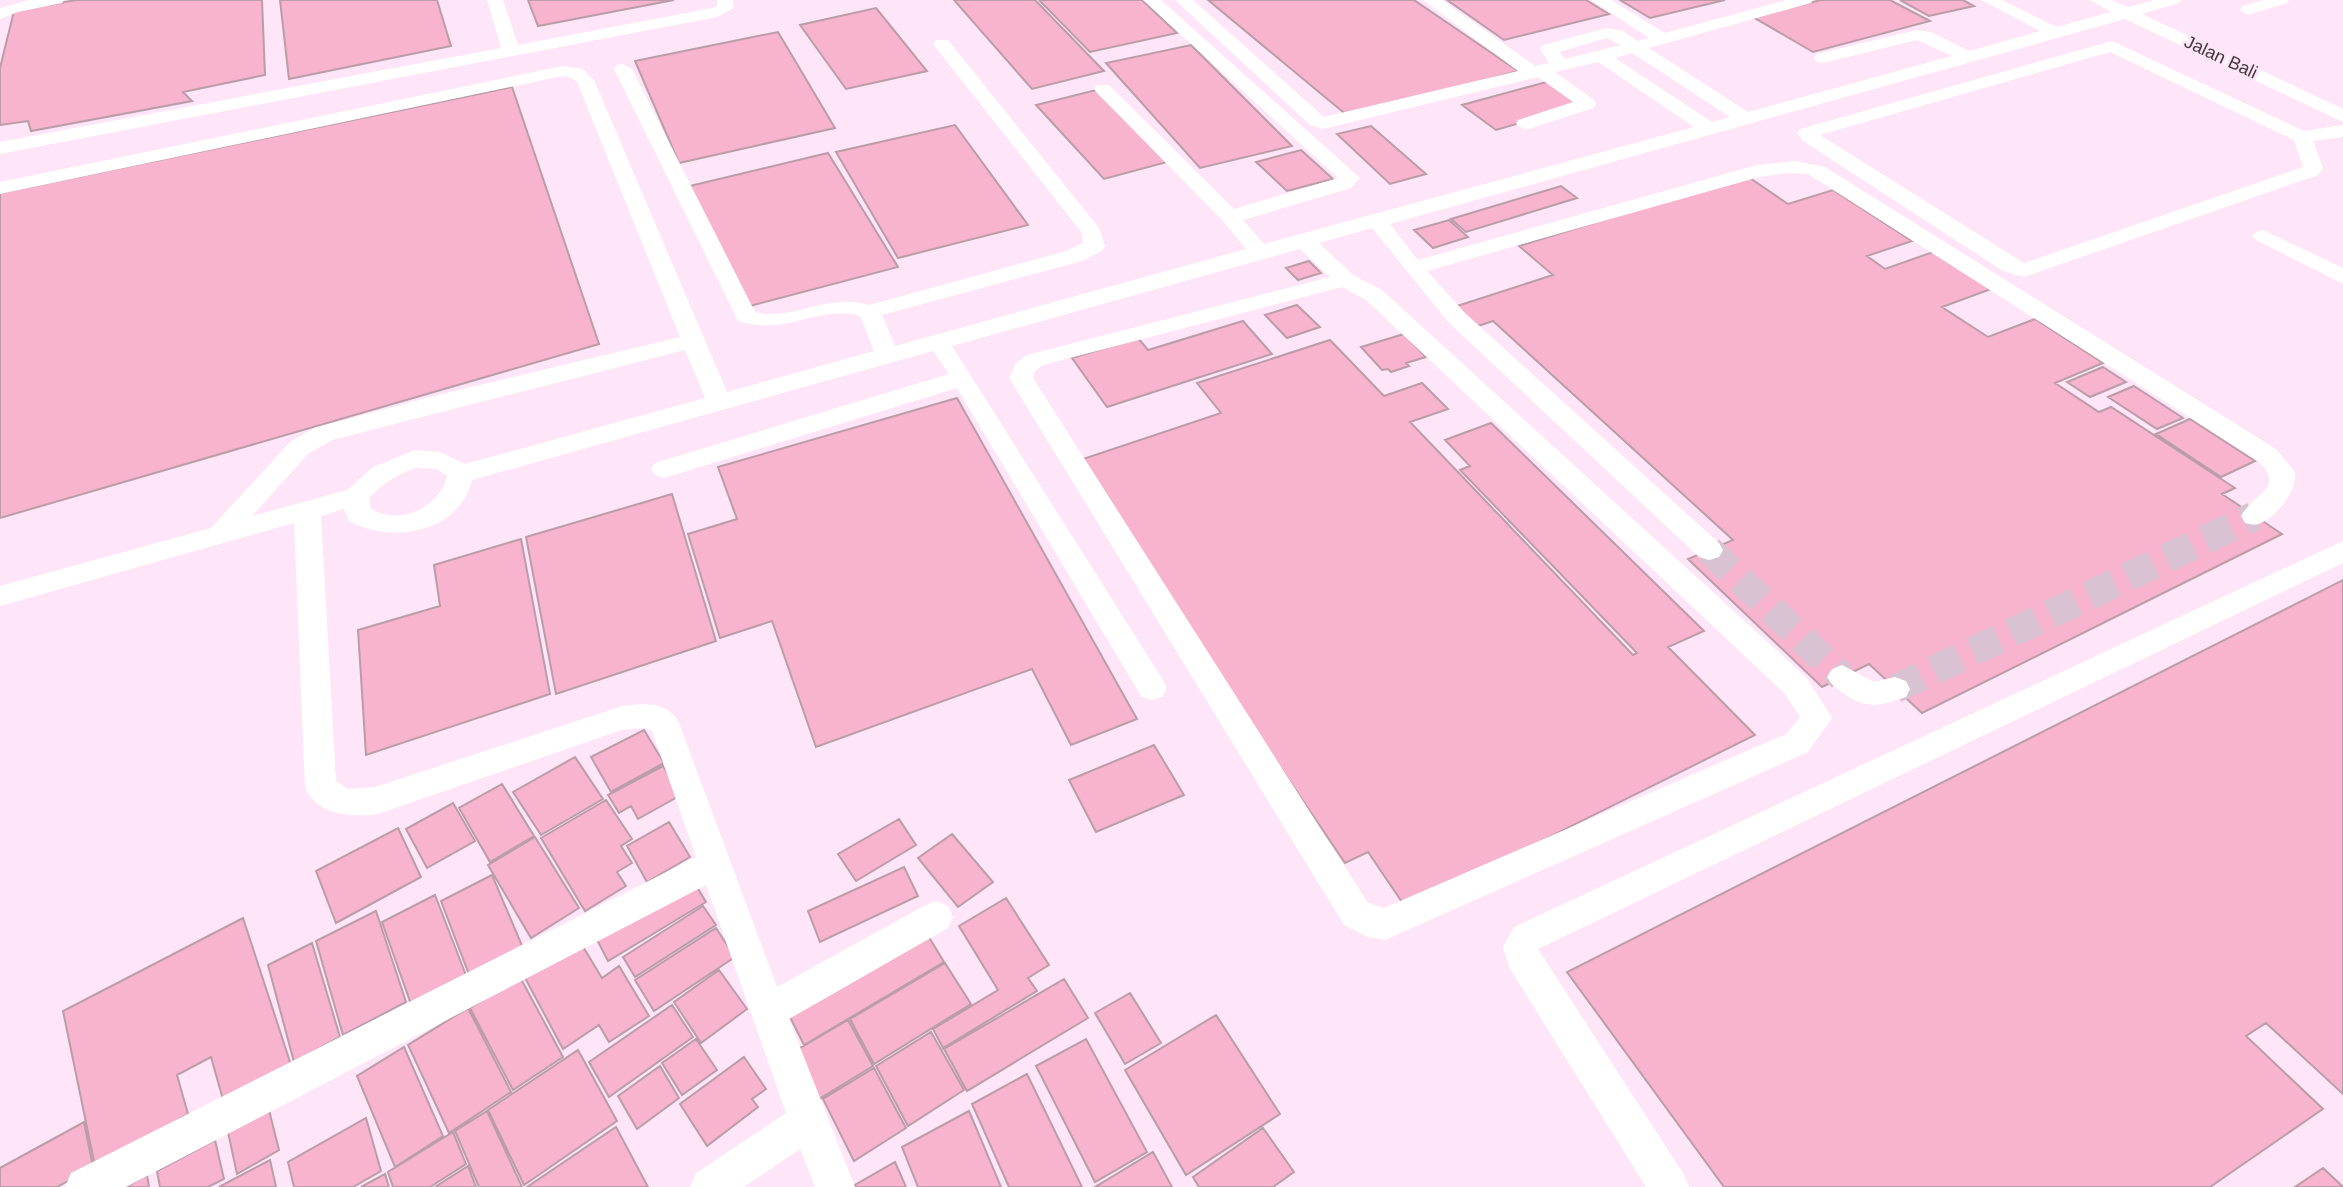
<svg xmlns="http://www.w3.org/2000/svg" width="2343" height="1187" font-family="Arial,sans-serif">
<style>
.building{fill:#f8b3ce;stroke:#ba9da8;stroke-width:2}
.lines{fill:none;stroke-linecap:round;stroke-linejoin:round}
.minor-tunnel{stroke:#d9c3d2;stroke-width:29;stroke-dasharray:29 14;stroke-linecap:butt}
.minor{fill:#fff;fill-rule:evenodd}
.labels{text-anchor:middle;stroke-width:6;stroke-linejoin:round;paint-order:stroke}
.far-street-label{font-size:18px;fill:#433940;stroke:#fee5f7}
</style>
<rect width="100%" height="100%" fill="#fee5f7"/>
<path class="building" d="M 76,0 L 262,0 L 265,75 L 183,92 L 192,101 L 31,131 L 28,121 L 0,125 L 0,68 L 14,11 Z
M 280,0 L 437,0 L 451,46 L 289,79 Z
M 528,0 L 674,0 L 538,26 Z
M 954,0 L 1035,0 L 1104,71 L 1032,89 Z
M 1039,0 L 1142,0 L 1177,33 L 1090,52 Z
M 1208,0 L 1414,0 L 1518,71 L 1349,117 Z
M 1447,0 L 1586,0 L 1609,14 L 1504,40 Z
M 1620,0 L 1725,0 L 1650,18 Z
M 1821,0 L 1890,0 L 1930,21 L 1813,52 L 1753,17 Z
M 1900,0 L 1963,0 L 1974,6 L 1929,16 Z
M 876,8 L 927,71 L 846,89 L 800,25 Z
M 778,32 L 835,128 L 679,163 L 635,61 Z
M 1191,45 L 1292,146 L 1200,168 L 1106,63 Z
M 1550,81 L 1585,104 L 1496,130 L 1462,105 Z
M 512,87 L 599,344 L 0,518 L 0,193 Z
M 1096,90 L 1167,162 L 1104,179 L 1036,105 Z
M 955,125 L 1028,225 L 898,258 L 836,152 Z
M 1371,126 L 1426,174 L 1390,184 L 1337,134 Z
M 1301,150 L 1333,179 L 1287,191 L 1256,162 Z
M 828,153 L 898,267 L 746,307 L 690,186 Z
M 1747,176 L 1788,204 L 1833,190 L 1912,241 L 1867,256 L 1885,269 L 1933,252 L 1991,289 L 1942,307 L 1988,337 L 2035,319 L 2103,363 L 2055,383 L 2099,412 L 2111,407 L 2235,488 L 2222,494 L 2282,534 L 1922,713 L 1869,664 L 1822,687 L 1688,559 L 1733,540 L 1493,321 L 1475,327 L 1454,307 L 1553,275 L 1519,246 Z
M 1561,186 L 1577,198 L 1466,232 L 1451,219 Z
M 1449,220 L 1468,237 L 1433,248 L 1414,230 Z
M 1309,261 L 1321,273 L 1298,280 L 1286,268 Z
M 1297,305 L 1320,327 L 1287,338 L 1265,315 Z
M 1243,321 L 1272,354 L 1107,407 L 1072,358 L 1138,338 L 1148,350 Z
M 1404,334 L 1426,357 L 1406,363 L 1409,366 L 1391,372 L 1388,369 L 1382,370 L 1361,347 Z
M 1330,340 L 1384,396 L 1422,383 L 1448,409 L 1410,422 L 1633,655 L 1637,653 L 1460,470 L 1470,466 L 1445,440 L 1491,423 L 1704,631 L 1668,647 L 1755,735 L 1406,908 L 1368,852 L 1345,863 L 1074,462 L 1221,413 L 1197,383 Z
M 2103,367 L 2126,382 L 2090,397 L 2067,382 Z
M 2134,386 L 2183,418 L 2157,429 L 2108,397 Z
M 957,398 L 1137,719 L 1071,745 L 1032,669 L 816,747 L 772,621 L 720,638 L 688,534 L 737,519 L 718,467 Z
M 2190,419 L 2255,461 L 2221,477 L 2156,434 Z
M 672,494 L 716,641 L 556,694 L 526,537 Z
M 521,539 L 550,694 L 366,755 L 358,630 L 440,606 L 434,565 Z
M 2343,580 L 2343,1094 L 2266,1023 L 2246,1036 L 2323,1109 L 2210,1187 L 1724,1187 L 1567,972 Z
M 644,730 L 664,763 L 611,792 L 591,757 Z
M 1154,745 L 1184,795 L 1096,832 L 1069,780 Z
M 575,757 L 603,799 L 541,835 L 513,792 Z
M 663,766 L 681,795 L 638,819 L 631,806 L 619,813 L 608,795 Z
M 502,784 L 534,836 L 490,862 L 459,808 Z
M 606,800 L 632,839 L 621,846 L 632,863 L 617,872 L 626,886 L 585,911 L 541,838 Z
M 453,803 L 475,841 L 427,868 L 406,829 Z
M 899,819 L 916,845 L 856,881 L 838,854 Z
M 669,822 L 690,857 L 647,882 L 627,846 Z
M 398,828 L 421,877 L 336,923 L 316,871 Z
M 952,834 L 993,882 L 958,907 L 918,858 Z
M 535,837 L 579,908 L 531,938 L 488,865 Z
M 904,867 L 918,896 L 820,942 L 808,911 Z
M 492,875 L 523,948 L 470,977 L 441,901 Z
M 691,877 L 706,902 L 608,961 L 594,934 Z
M 435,895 L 467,978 L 412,1007 L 382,922 Z
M 1006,898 L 1049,965 L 1028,978 L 1037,991 L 943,1048 L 933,1029 L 998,990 L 959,926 Z
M 703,906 L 716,925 L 635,977 L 623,957 Z
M 376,911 L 406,1002 L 343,1035 L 316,941 Z
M 243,918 L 291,1065 L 224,1103 L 211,1057 L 177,1075 L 188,1114 L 95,1166 L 63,1011 Z
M 716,928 L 735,957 L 654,1011 L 635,980 Z
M 924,929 L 944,962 L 804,1045 L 786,1009 Z
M 579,940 L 602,978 L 619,966 L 649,1016 L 609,1042 L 599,1025 L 563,1049 L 523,974 Z
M 312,943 L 340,1037 L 294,1062 L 268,965 Z
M 945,963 L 971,1004 L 874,1064 L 850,1019 Z
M 719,970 L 747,1009 L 701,1043 L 674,1002 Z
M 520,977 L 563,1057 L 513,1090 L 470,1008 Z
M 1064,979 L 1088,1018 L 967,1091 L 944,1049 Z
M 1130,993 L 1161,1043 L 1125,1064 L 1095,1013 Z
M 672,1005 L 693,1037 L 609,1097 L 589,1062 Z
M 468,1008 L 511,1092 L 449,1133 L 408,1045 Z
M 1216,1015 L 1280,1114 L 1186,1175 L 1125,1070 Z
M 848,1020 L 873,1066 L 819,1099 L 795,1051 Z
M 931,1032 L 964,1090 L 908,1126 L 876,1066 Z
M 696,1039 L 717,1070 L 682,1095 L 662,1063 Z
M 1086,1039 L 1147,1152 L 1095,1182 L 1036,1066 Z
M 404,1047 L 443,1136 L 395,1167 L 357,1076 Z
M 578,1050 L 617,1121 L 524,1185 L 488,1110 Z
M 744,1057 L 766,1089 L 752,1099 L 758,1107 L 707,1146 L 680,1104 Z
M 660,1066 L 679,1098 L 637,1129 L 618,1096 Z
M 874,1068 L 906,1128 L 854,1161 L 823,1099 Z
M 1027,1074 L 1082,1187 L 1009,1187 L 972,1104 Z
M 269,1110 L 279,1150 L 237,1174 L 228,1132 Z
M 487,1111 L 522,1187 L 479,1187 L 455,1131 Z
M 969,1111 L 1001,1187 L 918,1187 L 902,1147 Z
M 366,1118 L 381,1171 L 353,1187 L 294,1187 L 288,1162 Z
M 84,1122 L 93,1167 L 57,1187 L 0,1187 L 0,1168 Z
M 616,1127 L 648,1187 L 527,1187 Z
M 1263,1128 L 1294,1172 L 1273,1187 L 1199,1187 L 1193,1177 Z
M 453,1132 L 466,1164 L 430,1187 L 393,1187 L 388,1172 Z
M 215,1140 L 224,1179 L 208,1187 L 160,1187 L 157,1171 Z
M 1153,1152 L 1172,1187 L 1095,1187 Z
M 270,1160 L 276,1187 L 219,1187 Z
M 895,1162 L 906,1187 L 856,1187 L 855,1185 Z
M 468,1166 L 476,1187 L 435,1187 Z
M 2323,1168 L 2343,1187 L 2295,1187 Z
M 385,1174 L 389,1187 L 361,1187 Z
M 147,1175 L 149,1187 L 126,1187 Z"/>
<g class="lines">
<path class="minor-tunnel" d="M 1709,550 L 1842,677
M 1895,689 L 2254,516"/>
<path class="minor" d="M 29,0 L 64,0 L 62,3 L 18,12 L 0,19 L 0,8 Z
M 487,0 L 503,0 L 518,45 L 712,8 L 717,6 L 717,0 L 733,0 L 734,8 L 717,17 L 0,154 L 0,142 L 501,48 Z
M 1143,0 L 1161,0 L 1360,178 L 1351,188 L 1243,220 L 1264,244 L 1694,127 L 1598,62 L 1555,72 L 1594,100 L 1596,104 L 1594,108 L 1525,130 L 1516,124 L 1518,120 L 1573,102 L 1538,77 L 1323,129 L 1310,125 L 1175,0 L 1193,0 L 1324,117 L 1518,71 L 1423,0 L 1442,0 L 1535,66 L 1549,63 L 1540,49 L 1543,45 L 1607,28 L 1623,31 L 1637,41 L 1649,38 L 1591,0 L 1611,0 L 1665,33 L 1786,0 L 1813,0 L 1811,3 L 1649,48 L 1748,112 L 1952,56 L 1917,40 L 1823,63 L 1817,62 L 1814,58 L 1817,54 L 1917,30 L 1931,32 L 1969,51 L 2040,31 L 1981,0 L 2002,0 L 2057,27 L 2111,12 L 2090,0 L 2111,0 L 2128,7 L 2154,0 L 2181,0 L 2179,3 L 2142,14 L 2343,109 L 2343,122 L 2125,19 L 1390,224 L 1418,260 L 1757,165 L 1795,161 L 1825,167 L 2276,449 L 2295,472 C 2298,490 2277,516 2261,523 C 2255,526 2251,524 2245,523 L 2241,516 C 2254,493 2286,488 2258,461 L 1808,174 L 1788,173 L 1759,177 L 1427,271 L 1465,313 L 1719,543 L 1723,550 L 1719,557 L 1709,560 L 1699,557 L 1449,323 L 1372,228 L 1319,243 L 1353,275 L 1382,290 L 1806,677 L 1832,718 L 1808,752 L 1385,940 L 1368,937 L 1344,925 L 1009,378 L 1016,363 L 1027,355 L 1330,277 L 1300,249 L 952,346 L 1163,680 L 1167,688 L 1163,696 L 1152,700 L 1141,696 L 957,388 L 664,478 L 655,475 L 651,469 L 655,463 L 949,374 L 933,351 L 472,480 C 459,534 391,544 349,521 L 344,509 L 321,516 L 336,781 L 348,789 L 375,787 L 622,706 C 643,703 668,701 679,723 L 777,987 L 924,906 L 936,901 L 948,906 L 953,917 L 948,928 L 789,1019 L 855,1187 L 815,1187 L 800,1149 L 744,1187 L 690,1187 L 696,1173 L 786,1113 L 706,885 L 126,1187 L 65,1187 L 71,1173 L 696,857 L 652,731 L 645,728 L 622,730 L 375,815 C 348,816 319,816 305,788 L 294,523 L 0,606 L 0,586 L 211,528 L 290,442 L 314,428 L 434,396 L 680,337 L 577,82 L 572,78 L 563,76 L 0,194 L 0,182 L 563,66 L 583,69 L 594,80 L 727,392 L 874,351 L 860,316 C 819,304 787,337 738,321 L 614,69 L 617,65 L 623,64 L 632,69 L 755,312 C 792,322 826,292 869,305 L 1066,251 L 1083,243 L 1082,233 L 933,44 L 936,40 L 948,40 L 1099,228 L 1105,246 L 1102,251 L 1082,261 L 882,315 L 895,346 L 1246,249 L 1223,221 L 1097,93 L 1094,89 L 1097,85 L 1109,85 L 1234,209 L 1338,178 ZM 1607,38 L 1621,45 L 1565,59 L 1559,52 ZM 1632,53 L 1730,117 L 1712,122 L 1615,58 ZM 1342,287 L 1366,300 L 1784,693 L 1800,717 L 1786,734 L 1384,908 L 1368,903 L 1033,378 L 1035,371 L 1043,365 ZM 685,350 L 705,398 L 465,464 L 440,452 L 415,450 L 373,467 L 347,490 L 252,516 L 308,454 L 332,440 ZM 416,468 L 437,469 L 447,476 C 439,508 400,526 371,509 L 369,498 C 383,483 398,474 416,468 Z
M 2264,0 L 2289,0 L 2287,3 L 2248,15 L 2240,10 L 2242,6 Z
M 2112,41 L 2304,131 L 2343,125 L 2343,137 L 2313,141 L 2323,168 L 2318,175 L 2024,277 L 2003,271 L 1803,141 L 1797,133 L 1800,129 ZM 2110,52 L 2294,140 L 2303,167 L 2024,263 L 1820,135 Z
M 2263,230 L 2343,268 L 2343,284 L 2256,240 L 2252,236 L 2256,232 Z
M 2343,541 L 2343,563 L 1538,949 L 1683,1173 L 1689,1187 L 1646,1187 L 1510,969 L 1503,947 L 1514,927 Z
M 1842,665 L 1874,682 L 1895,677 L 1906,681 L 1910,689 L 1906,697 C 1881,705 1870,710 1847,696 C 1839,690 1832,686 1827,677 L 1832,669 Z"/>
</g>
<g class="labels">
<g class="far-street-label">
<text transform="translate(2221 57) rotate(25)" y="6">Jalan Bali</text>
</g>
</g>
</svg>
